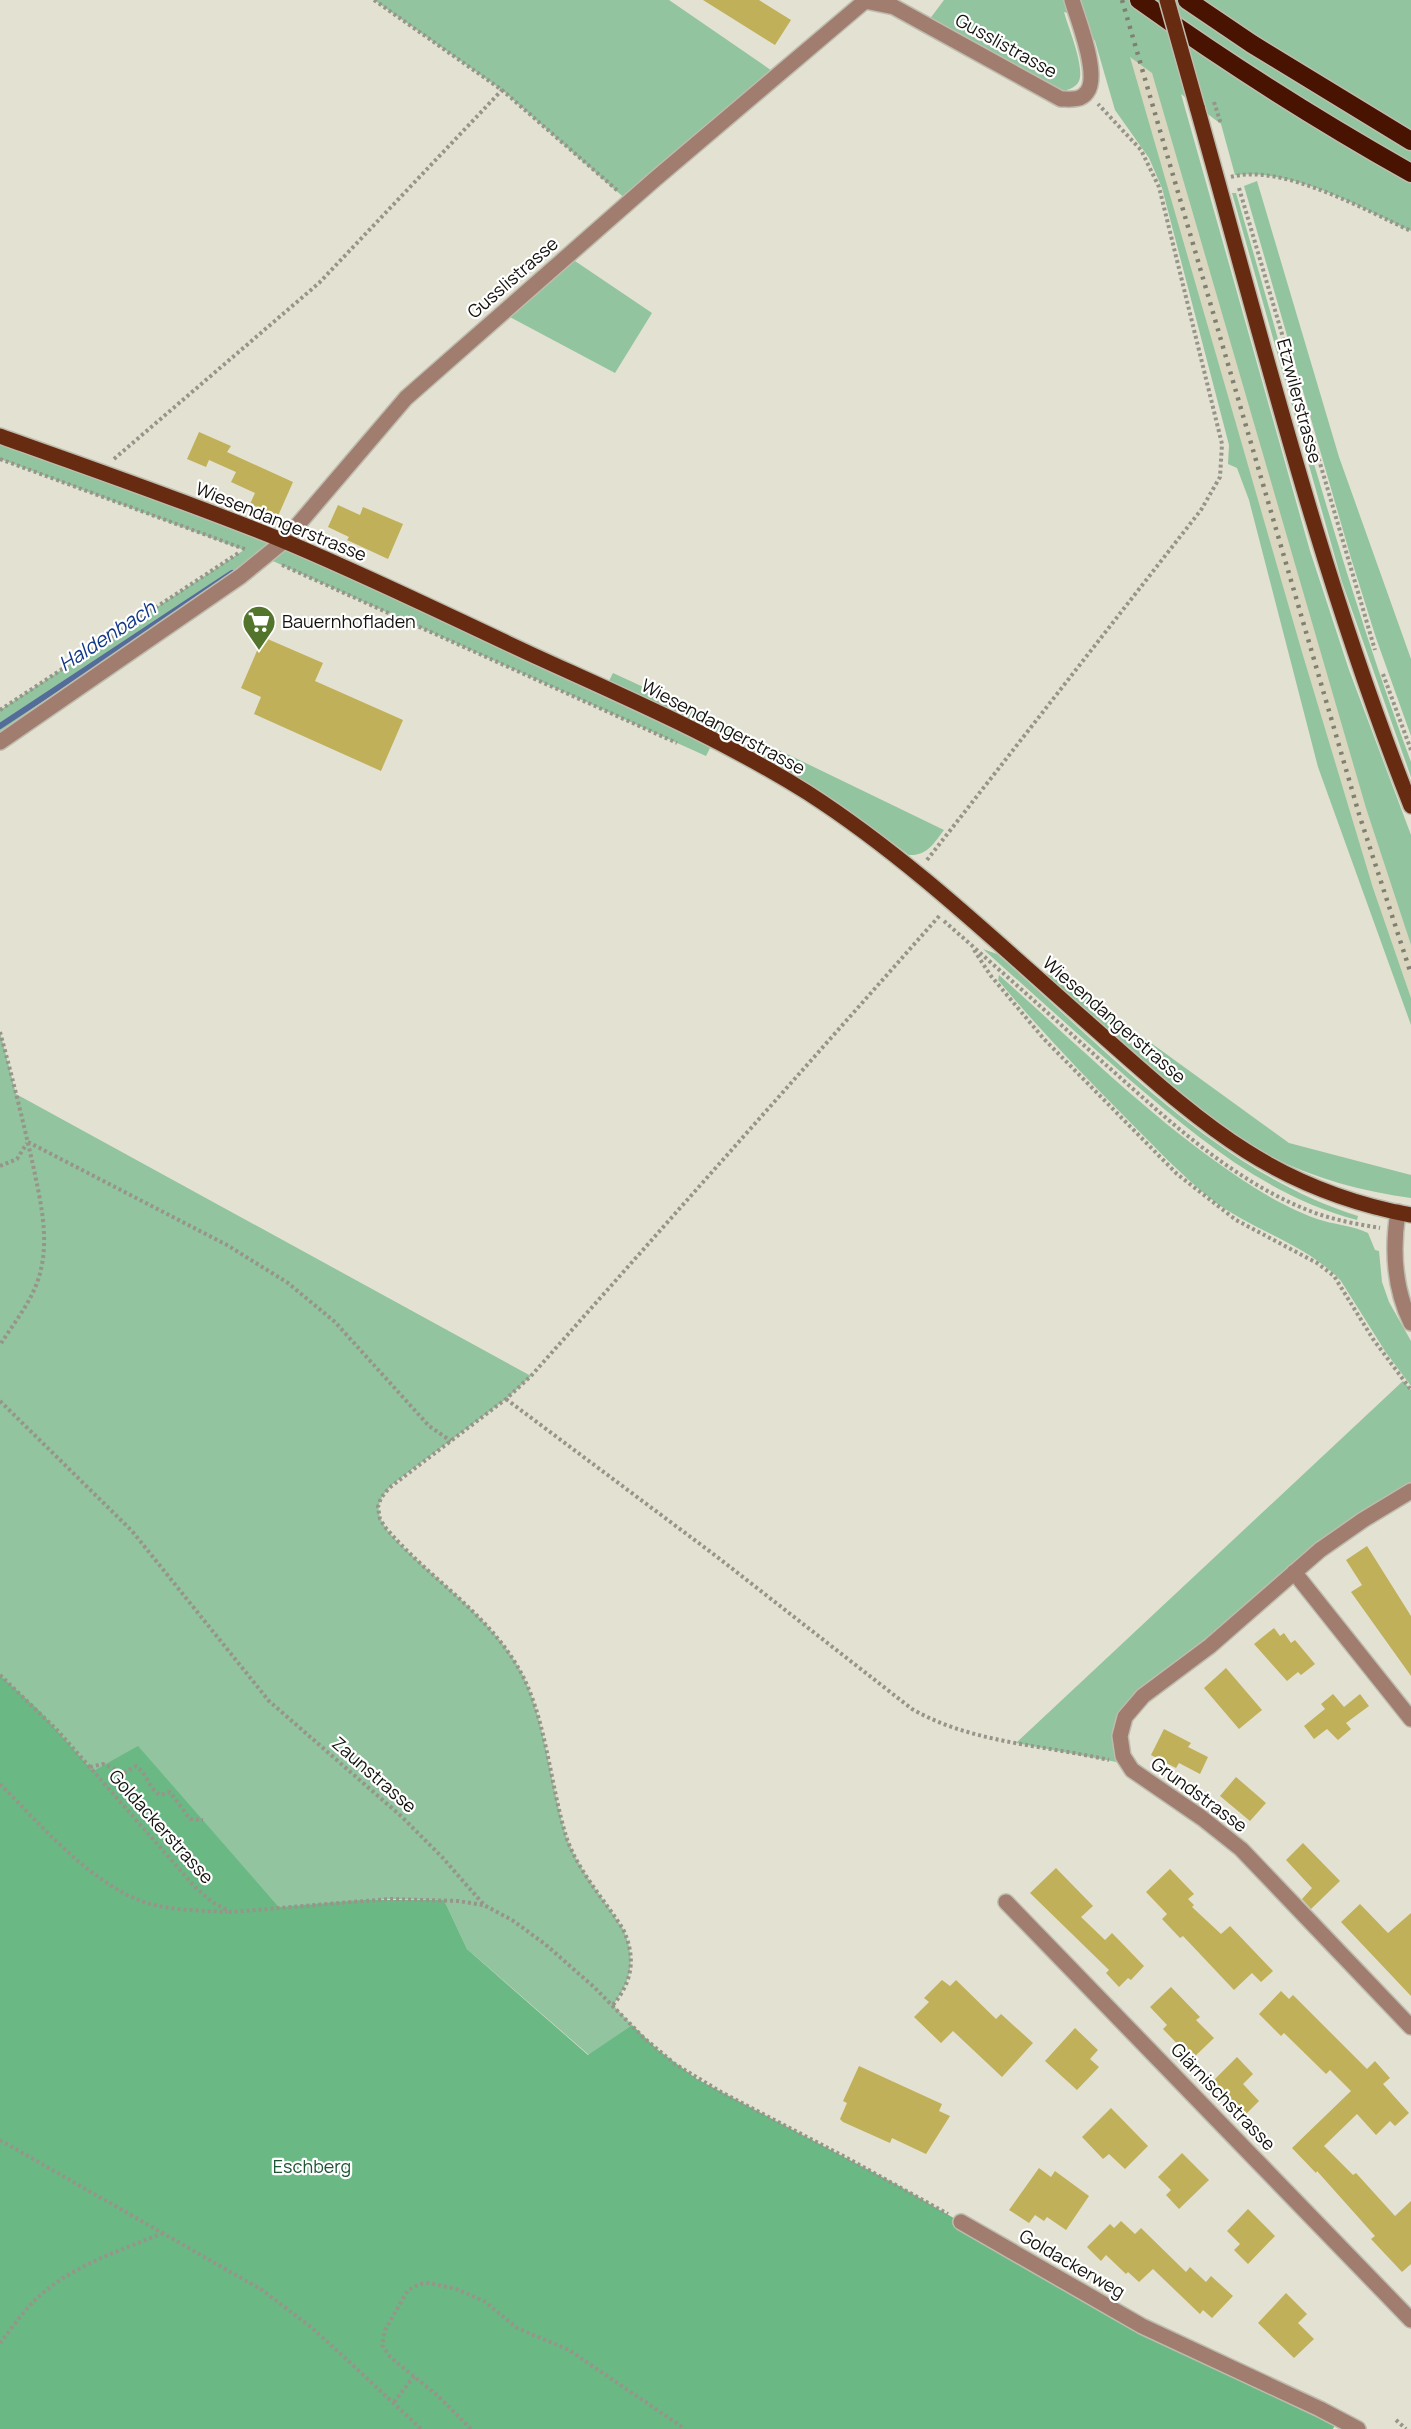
<svg xmlns="http://www.w3.org/2000/svg" width="1411" height="2429" font-family="Manrope,sans-serif">
<style>
.built{fill:#dad6bf}
.green{fill:#91c49f}
.forest{fill:#6ab984}
.lines{fill:none;stroke-linecap:round;stroke-linejoin:round}
.stream{stroke:#536c9a;stroke-width:6}
.building{fill:#c0b059}
.minor-casing{stroke:#bebcae;stroke-width:18}
.major-casing{stroke:#bebcae;stroke-width:18}
.highway-casing{stroke:#bebcae;stroke-width:21}
.path{stroke:#979589;stroke-width:4;stroke-dasharray:3 3;stroke-linecap:butt}
.minor{stroke:#a17d6f;stroke-width:15}
.major{stroke:#672b11;stroke-width:15}
.highway{stroke:#481300;stroke-width:18}
.rail{stroke:#807f74;stroke-width:4.5;stroke-dasharray:3 6;stroke-linecap:butt}
.major-bridge-casing{stroke:#bebcae;stroke-width:18;stroke-linecap:butt}
.path-bridge{stroke:#979589;stroke-width:4;stroke-dasharray:3 3;stroke-linecap:butt}
.major-bridge{stroke:#672b11;stroke-width:15}
.labels{text-anchor:middle;stroke-width:4.5;stroke-linejoin:round;paint-order:stroke}
.street-label{font-size:18px;fill:#13120d;stroke:#fff}
.poi-label{font-size:18px;fill:#13120d;stroke:#fff;text-anchor:start}
.park-label{font-size:18px;fill:#1b5532;stroke:#fff}
.water-label{font-size:20px;font-style:italic;fill:#113787;stroke:#fff}
</style>
<rect width="100%" height="100%" fill="#e3e1d1"/>
<path class="built" d="M 1129,56 L 1152,73 L 1366,807 L 1411,945 L 1411,998 L 1373,888 L 1302,652 Z"/>
<path class="green" d="M 374,0 L 669,0 L 778,75 L 629,202 L 502,90 Z
M 944,0 L 1411,0 L 1411,231 C 1357,206 1296,169 1235,175 L 1221,124 L 1181,94 L 1310,551 L 1349,670 L 1411,835 L 1411,945 L 1366,808 L 1152,73 L 1130,57 L 1302,652 L 1373,888 L 1411,998 L 1411,1025 L 1318,767 L 1249,500 L 1237,468 L 1228,464 L 1229,445 L 1162,188 L 1149,158 L 1115,110 L 1095,41 L 1076,15 L 1064,12 C 1068,27 1085,67 1079,81 C 1076,88 1066,91 1059,91 L 929,20 Z
M 1257,181 L 1339,457 L 1411,659 L 1411,736 L 1376,638 L 1351,558 L 1244,186 Z
M 1232,193 L 1236,193 C 1292,384 1342,576 1411,762 L 1411,777 L 1342,582 Z
M 572,259 L 652,313 L 615,373 L 508,316 Z
M 0,436 L 284,541 L 714,740 L 706,756 L 264,557 L 0,742 L 0,710 L 244,550 L 0,459 Z
M 613,673 L 756,739 L 944,830 C 934,843 927,856 909,855 C 865,822 820,791 773,763 C 720,732 664,708 609,681 Z
M 983,949 L 997,954 C 1108,1050 1215,1171 1358,1216 L 1357,1220 C 1267,1196 1199,1139 1130,1080 C 1081,1037 1032,993 983,949 Z
M 1043,972 L 1071,985 L 1289,1143 L 1411,1175 L 1411,1198 C 1357,1191 1302,1175 1255,1148 C 1217,1125 1183,1095 1150,1066 C 1115,1035 1079,1004 1043,972 Z
M 999,975 C 1085,1051 1170,1138 1270,1197 C 1286,1206 1306,1216 1324,1221 C 1338,1225 1354,1226 1368,1233 L 1375,1250 L 1379,1251 L 1382,1282 L 1389,1302 L 1411,1341 L 1411,1386 L 1385,1351 L 1341,1281 C 1307,1244 1251,1230 1211,1199 C 1181,1175 1155,1147 1128,1120 C 1083,1075 1039,1029 998,980 Z
M 0,1032 L 16,1094 L 531,1376 L 506,1399 L 394,1483 C 374,1502 374,1514 391,1535 C 434,1580 489,1615 520,1670 C 545,1716 550,1785 566,1836 C 578,1870 604,1899 623,1929 C 636,1958 632,1980 613,2005 L 632,2025 L 589,2055 L 467,1949 L 444,1900 L 389,1899 L 279,1907 L 138,1747 L 93,1771 L 39,1710 L 0,1675 Z
M 1403,1381 L 1411,1390 L 1411,1491 L 1377,1511 L 1125,1717 L 1127,1764 L 1016,1743 Z"/>
<path class="forest" d="M 0,1675 L 39,1710 L 93,1771 L 138,1746 L 279,1907 L 363,1900 L 444,1900 L 467,1949 L 588,2055 L 632,2025 L 658,2050 L 697,2079 L 899,2186 L 1063,2282 L 1338,2418 L 1333,2429 L 0,2429 Z"/>
<g class="lines">
<path class="stream" d="M 0,726 L 232,573"/>
</g>
<path class="building" d="M 703,0 L 759,0 L 791,20 L 775,45 Z
M 199,432 L 231,446 L 227,452 L 293,482 L 278,516 L 250,504 L 255,493 L 231,482 L 236,472 L 209,460 L 206,467 L 187,459 Z
M 338,505 L 360,515 L 363,507 L 403,524 L 388,559 L 347,540 L 349,537 L 328,527 Z
M 263,637 L 323,663 L 315,681 L 403,720 L 381,771 L 254,714 L 261,697 L 241,688 Z
M 1367,1546 L 1411,1616 L 1411,1676 L 1351,1592 L 1362,1585 L 1346,1560 Z
M 1274,1628 L 1280,1636 L 1284,1633 L 1291,1643 L 1295,1640 L 1315,1664 L 1301,1675 L 1298,1672 L 1287,1681 L 1254,1644 Z
M 1226,1668 L 1262,1710 L 1239,1729 L 1204,1688 Z
M 1333,1694 L 1344,1707 L 1360,1694 L 1369,1706 L 1346,1723 L 1351,1729 L 1338,1740 L 1327,1729 L 1314,1739 L 1304,1726 L 1325,1709 L 1321,1704 Z
M 1164,1729 L 1191,1743 L 1188,1747 L 1208,1757 L 1200,1774 L 1179,1763 L 1176,1768 L 1151,1755 Z
M 1236,1777 L 1266,1803 L 1250,1821 L 1220,1796 Z
M 1303,1843 L 1340,1881 L 1311,1909 L 1302,1899 L 1312,1888 L 1286,1860 Z
M 1056,1868 L 1093,1906 L 1081,1917 L 1105,1940 L 1112,1933 L 1144,1966 L 1131,1980 L 1128,1978 L 1119,1987 L 1106,1973 L 1109,1970 L 1030,1893 Z
M 1170,1869 L 1194,1894 L 1188,1899 L 1194,1905 L 1192,1907 L 1221,1934 L 1230,1926 L 1273,1971 L 1261,1982 L 1252,1973 L 1234,1990 L 1183,1936 L 1180,1938 L 1162,1919 L 1167,1914 L 1146,1892 Z
M 1360,1904 L 1388,1933 L 1411,1913 L 1411,1996 L 1341,1922 Z
M 942,1980 L 950,1986 L 956,1980 L 996,2019 L 1001,2014 L 1033,2043 L 1002,2077 L 953,2031 L 941,2043 L 914,2017 L 929,2002 L 924,1998 Z
M 1171,1987 L 1200,2017 L 1196,2020 L 1214,2038 L 1192,2059 L 1163,2029 L 1167,2025 L 1150,2007 Z
M 1281,1991 L 1289,1999 L 1293,1995 L 1367,2069 L 1375,2061 L 1390,2078 L 1383,2084 L 1409,2113 L 1395,2126 L 1390,2121 L 1376,2135 L 1357,2114 L 1324,2146 L 1353,2175 L 1356,2173 L 1395,2216 L 1411,2201 L 1411,2264 L 1402,2272 L 1371,2239 L 1375,2236 L 1317,2171 L 1316,2173 L 1292,2148 L 1351,2091 L 1330,2070 L 1326,2074 L 1284,2033 L 1281,2036 L 1259,2014 Z
M 1075,2028 L 1098,2050 L 1090,2059 L 1099,2067 L 1077,2090 L 1045,2061 Z
M 1237,2057 L 1253,2074 L 1243,2084 L 1259,2101 L 1244,2116 L 1211,2083 Z
M 859,2066 L 942,2104 L 939,2111 L 950,2116 L 926,2154 L 892,2138 L 890,2143 L 843,2122 L 840,2119 L 847,2103 L 843,2101 Z
M 1111,2108 L 1148,2146 L 1125,2169 L 1109,2154 L 1103,2159 L 1082,2137 Z
M 1182,2153 L 1209,2180 L 1179,2209 L 1166,2195 L 1171,2190 L 1158,2177 Z
M 1039,2168 L 1051,2177 L 1055,2171 L 1089,2196 L 1066,2230 L 1047,2217 L 1044,2221 L 1035,2215 L 1029,2223 L 1009,2210 Z
M 1248,2209 L 1275,2236 L 1248,2264 L 1234,2250 L 1240,2244 L 1227,2231 Z
M 1121,2221 L 1135,2234 L 1141,2228 L 1186,2272 L 1190,2267 L 1206,2282 L 1211,2276 L 1233,2296 L 1212,2318 L 1203,2310 L 1200,2314 L 1153,2269 L 1139,2282 L 1128,2272 L 1126,2274 L 1106,2255 L 1101,2261 L 1087,2247 L 1110,2224 L 1114,2228 Z
M 1286,2293 L 1307,2314 L 1298,2323 L 1314,2339 L 1294,2358 L 1258,2323 Z"/>
<g class="lines">
<defs>
<path id="minor" d="M 0,742 L 241,576 L 284,541 L 406,398 L 654,180 L 865,1 L 894,7 L 1061,99 C 1070,99 1081,101 1087,92 C 1100,75 1078,20 1072,0
M 1398,1212 C 1392,1250 1394,1288 1411,1323
M 1411,1491 L 1363,1520 L 1320,1550 L 1210,1646 L 1143,1696 L 1125,1717 L 1120,1736 L 1123,1756 L 1132,1770 L 1202,1818 L 1241,1849 L 1411,2027
M 1294,1572 L 1411,1719
M 1006,1902 L 1411,2320
M 961,2222 L 1142,2326 L 1320,2409 L 1358,2429"/>
<path id="major" d="M 1197,107 C 1263,342 1321,579 1411,806
M 0,436 C 95,470 191,503 284,541 C 370,577 453,618 537,657 C 629,699 722,739 808,793 C 909,858 996,942 1086,1021 C 1193,1115 1265,1188 1411,1215"/>
<path id="highway" d="M 1139,0 C 1227,63 1317,120 1411,173
M 1187,0 L 1252,44 L 1411,141"/>
</defs>
<use href="#minor" class="minor-casing"/>
<use href="#major" class="major-casing"/>
<use href="#highway" class="highway-casing"/>
<path class="path" d="M 374,0 L 502,90 L 618,191
M 1231,177 C 1282,163 1365,210 1411,231
M 1239,188 L 1375,650
M 0,459 L 247,550
M 114,459 L 319,283 L 502,90
M 282,565 L 677,743
M 1383,674 L 1411,750
M 0,710 L 240,552
M 927,860 L 1201,510 L 1220,477 L 1222,444 L 1159,187 L 1141,150 L 1098,104
M 944,921 C 995,966 1046,1011 1097,1057 C 1162,1114 1228,1179 1310,1211 C 1333,1220 1357,1224 1380,1228
M 974,950 L 991,976 L 1044,1039 L 1177,1174 L 1236,1220 L 1317,1263 L 1334,1276 L 1373,1339 L 1411,1390
M 0,1032 C 12,1076 23,1121 33,1165 C 40,1199 49,1235 41,1269 C 35,1298 15,1321 0,1345
M 28,1142 L 227,1245 L 288,1283 L 335,1322 L 429,1426 L 451,1441
M 0,1166 L 17,1159 L 27,1143
M 506,1399 L 716,1556 L 912,1709 C 971,1743 1043,1745 1109,1760
M 0,1401 L 132,1531 L 269,1701 L 401,1816 L 442,1857 L 484,1905 L 512,1920 L 545,1944 L 595,1988 L 644,2038 L 675,2064 L 721,2092 L 847,2158 L 948,2214
M 0,1675 L 58,1731 L 195,1887 L 212,1902 L 231,1912 L 389,1899 L 458,1901 L 483,1905
M 90,1767 L 103,1764 L 124,1773 L 136,1766 C 147,1773 149,1789 160,1795 L 170,1792 L 190,1819 L 203,1820
M 0,1784 C 40,1824 87,1880 141,1901 C 168,1911 199,1910 227,1912
M 613,2005 C 633,1981 636,1957 623,1929 C 604,1899 577,1870 566,1836 C 550,1784 546,1716 519,1669 C 486,1611 427,1577 385,1527 L 380,1519 L 378,1507 L 381,1498 L 389,1488 L 506,1399 L 531,1376 L 941,914
M 0,2140 L 262,2290 L 311,2327 L 343,2356 L 421,2429
M 0,2343 C 11,2329 22,2313 35,2300 C 69,2267 118,2251 161,2234
M 394,2402 L 414,2376
M 1396,2420 L 1406,2429
M 471,2429 L 438,2396 L 390,2357 L 382,2345 L 385,2330 L 408,2290 L 420,2284 L 429,2283 L 456,2289 L 484,2301 L 517,2328 L 569,2350 L 685,2429"/>
<use href="#minor" class="minor"/>
<use href="#major" class="major"/>
<use href="#highway" class="highway"/>
<path class="rail" d="M 1122,0 L 1359,814 L 1411,974"/>
<defs>
<path id="major-bridge" d="M 1167,0 L 1197,107"/>
</defs>
<use href="#major-bridge" class="major-bridge-casing"/>
<path class="path-bridge" d="M 1214,102 L 1221,124"/>
<use href="#major-bridge" class="major-bridge"/>
</g>
<defs>
<symbol id="supermarket-pin" viewBox="-11 -11 22 30"><path d="M0 17L-7.5 6A9.5 9.5 0 1 1 7.5 6Z" fill="#53742b" stroke="#fff"/><path d="M-6-5.5h2.5l.6 2H6L4.5 2H-2.5L-4.4-4H-6ZM-1.5 3.2a1.3 1.3 0 1 0 .1 0ZM3 3.2a1.3 1.3 0 1 0 .1 0Z" fill="#fff"/></symbol>
</defs>
<g fill-rule="evenodd">
<use href="#supermarket-pin" x="240" y="603" width="38" height="52"/>
</g>
<g class="labels">
<g class="street-label">
<text transform="translate(1006 46) rotate(29)" y="6">Gusslistrasse</text>
<text transform="translate(513 278) rotate(-41)" y="6">Gusslistrasse</text>
<text transform="translate(1299 401) rotate(75)" y="6">Etzwilerstrasse</text>
<text transform="translate(281 522) rotate(22)" y="6">Wiesendangerstrasse</text>
<text transform="translate(723 727) rotate(28)" y="6">Wiesendangerstrasse</text>
<text transform="translate(1114 1020) rotate(41)" y="6">Wiesendangerstrasse</text>
<text transform="translate(374 1775) rotate(41)" y="6">Zaunstrasse</text>
<text transform="translate(1199 1795) rotate(36)" y="6">Grundstrasse</text>
<text transform="translate(161 1827) rotate(48)" y="6">Goldackerstrasse</text>
<text transform="translate(1223 2097) rotate(46)" y="6">Glärnischstrasse</text>
<text transform="translate(1072 2264) rotate(30)" y="6">Goldackerweg</text>
</g>
<g class="poi-label">
<text x="282" y="628">Bauernhofladen</text>
</g>
<g class="park-label">
<text x="312" y="2173">Eschberg</text>
</g>
<g class="water-label">
<text transform="translate(107 636) rotate(-33)" y="7">Haldenbach</text>
</g>
</g>
</svg>
